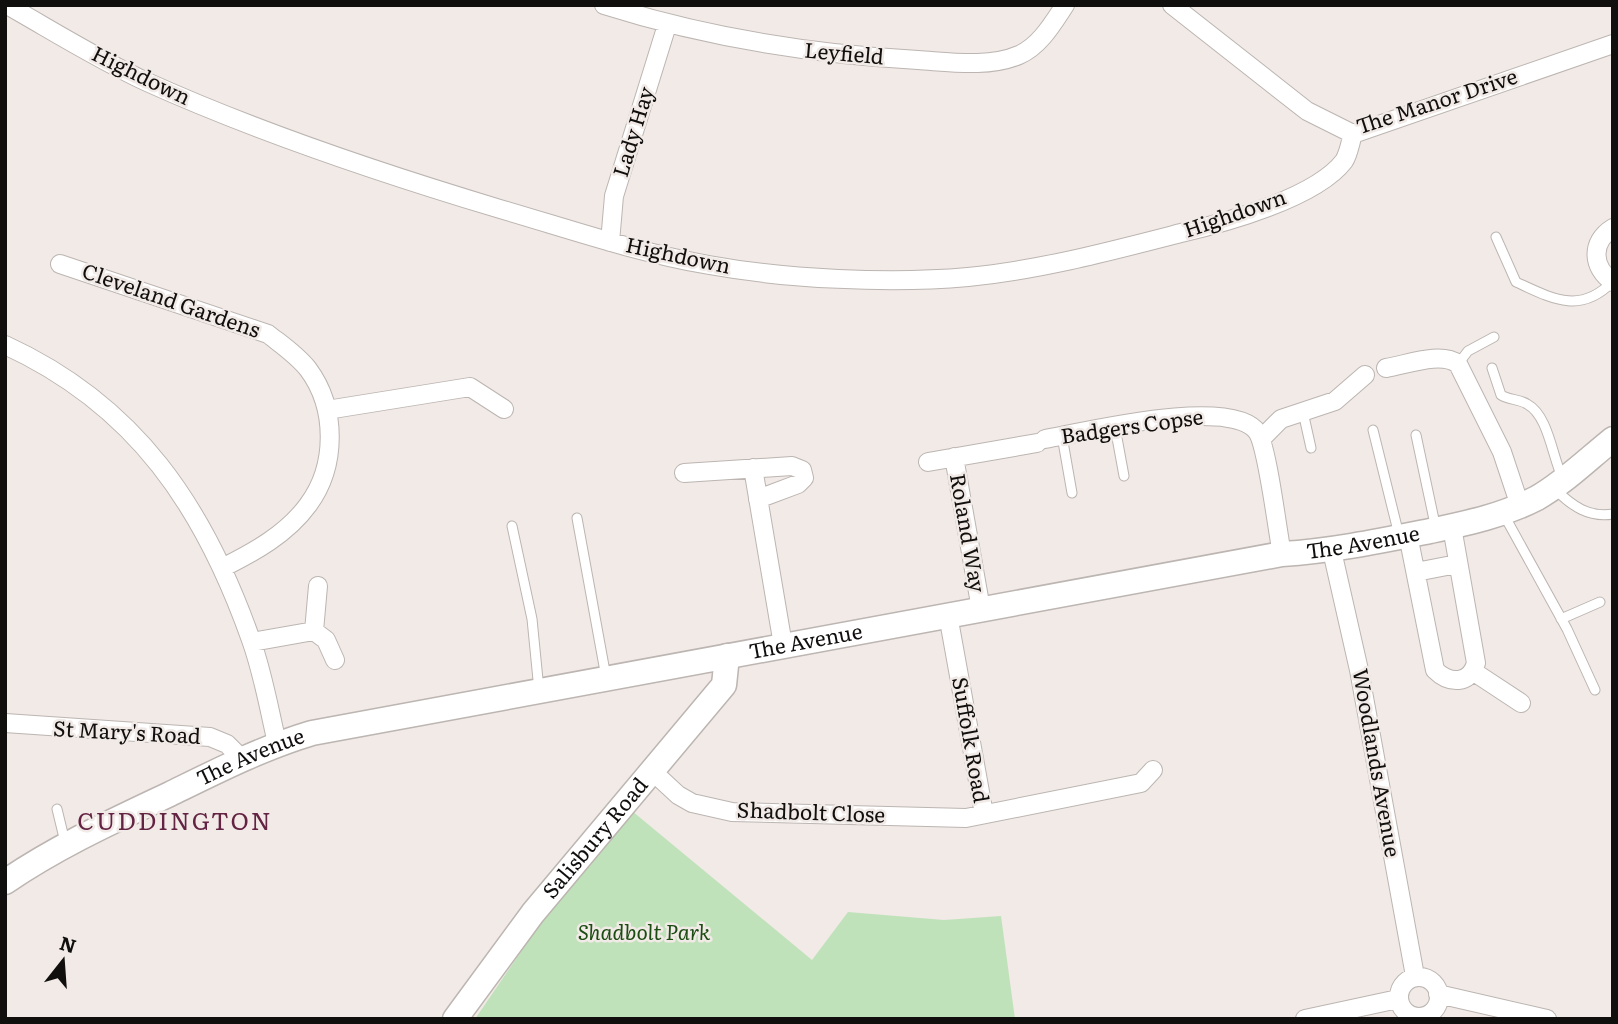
<svg xmlns="http://www.w3.org/2000/svg" width="1618" height="1024" font-family="Literata,serif">
<style>
.green{fill:#c0e2ba}
.lines{fill:none;stroke-linecap:round;stroke-linejoin:round}
.lane-casing{stroke:#bcb5b1;stroke-width:11}
.street-casing{stroke:#bcb5b1;stroke-width:20}
.secondary-casing{stroke:#bcb5b1;stroke-width:27}
.lane{stroke:#fff;stroke-width:9}
.street{stroke:#fff;stroke-width:18}
.secondary{stroke:#fff;stroke-width:24}
.labels{text-anchor:middle;stroke-width:5;stroke-linejoin:round;paint-order:stroke}
.street-label{font-size:21px;fill:#110f0e;stroke:#f1eae7}
.park-label{font-size:21px;font-style:italic;fill:#1b4c12;stroke:#f1eae7}
.quarter-label{font-size:24px;letter-spacing:2px;fill:#632343;stroke:#f1eae7}
</style>
<rect width="100%" height="100%" fill="#f1eae7"/>
<path class="green" d="M 632,811 L 812,960 L 848,912 L 944,920 L 1001,916 L 1015,1019 L 475,1019 L 546,915 Z"/>
<g class="lines">
<defs>
<path id="lane" d="M 1496,237 L 1516,282 C 1551,298 1580,315 1612,282
M 1458,364 L 1468,351 L 1494,337
M 1492,368 L 1501,395 C 1509,400 1519,399 1527,404 C 1549,416 1552,457 1563,479
M 1303,412 L 1311,448
M 1115,427 L 1124,476
M 1373,430 L 1399,535
M 1416,435 L 1436,529
M 1062,436 L 1072,493
M 1556,490 C 1572,506 1589,518 1613,514
M 1504,515 L 1567,629 L 1595,690
M 577,518 L 606,677
M 512,526 L 532,619 L 539,690
M 1561,619 L 1600,602
M 57,809 L 65,842"/>
<path id="street" d="M 7,5 C 53,31 99,60 147,82 C 260,133 380,173 500,209 C 569,229 638,253 709,265 C 786,279 890,284 968,277 C 1040,270 1111,251 1181,233 C 1224,223 1316,198 1344,161 C 1349,153 1350,143 1353,134
M 604,5 C 708,38 810,54 918,60 C 950,62 989,68 1019,55 C 1040,46 1053,23 1065,5
M 1172,5 L 1307,111 L 1353,134 L 1613,44
M 1613,228 C 1590,242 1592,268 1613,282
M 610,242 L 614,196 L 667,25
M 60,264 L 268,334 C 282,345 297,355 308,369 C 337,408 337,466 308,505 C 287,534 254,552 222,568
M 5,345 C 136,405 204,507 251,640 C 263,673 269,709 277,743
M 1386,368 C 1406,365 1441,351 1458,364 L 1502,452 L 1520,506
M 327,410 L 470,387 L 504,409
M 1045,439 C 1084,432 1235,395 1258,433 C 1268,451 1277,529 1282,554
M 1261,439 L 1281,419 L 1335,401 L 1365,375
M 954,457 L 981,609
M 928,462 L 1037,443
M 753,468 L 783,645
M 684,473 L 792,466 L 802,470 L 804,478 L 798,484 L 758,499
M 1408,535 L 1435,670 C 1449,684 1470,685 1476,663 L 1452,527
M 1332,551 L 1359,670 L 1415,976
M 1416,572 L 1457,564
M 948,615 L 984,814
M 314,631 L 326,640 L 335,660
M 252,642 L 314,631 L 318,586
M 1474,672 L 1521,703
M 5,723 L 210,737 L 227,744 L 242,759
M 651,770 L 678,795 L 692,803 L 732,812 L 966,818 L 1141,783 L 1153,770
M1399 997a20 20 0 1 1 40 0a20 20 0 1 1-40 0Z
M 1438,994 L 1547,1019
M 1305,1019 L 1398,999"/>
<g id="secondary">
<path id="s1" d="M 5,882 C 58,846 113,821 170,794 C 217,771 262,748 312,733 L 1282,554 C 1332,551 1380,541 1430,531 C 1468,523 1502,516 1537,498 C 1565,482 1588,459 1613,439"/>
<path id="s2" d="M 455,1019 L 533,913 L 724,685 L 727,656"/>
</g>
</defs>
<use href="#lane" class="lane-casing"/>
<use href="#street" class="street-casing"/>
<use href="#secondary" class="secondary-casing"/>
<use href="#lane" class="lane"/>
<use href="#street" class="street"/>
<use href="#secondary" class="secondary"/>
</g>
<g class="labels">
<g class="street-label">
<text transform="translate(844 54) rotate(5)" y="7">Leyfield</text>
<text transform="translate(141 76) rotate(26)" y="7">Highdown</text>
<text transform="translate(1437 102) rotate(-18)" y="7">The Manor Drive</text>
<text transform="translate(634 132) rotate(-73)" y="7">Lady Hay</text>
<text transform="translate(1235 214) rotate(-19)" y="7">Highdown</text>
<text transform="translate(678 256) rotate(12)" y="7">Highdown</text>
<text transform="translate(171 301) rotate(19)" y="7">Cleveland Gardens</text>
<text transform="translate(1132 427) rotate(-8)" y="7">Badgers Copse</text>
<text transform="translate(967 533) rotate(80)" y="7">Roland Way</text>
<text dy="7" stroke="none"><textPath href="#s1" startOffset="1410">The Avenue</textPath></text>
<text dy="7" stroke="none"><textPath href="#s1" startOffset="844">The Avenue</textPath></text>
<text transform="translate(127 733) rotate(3)" y="7">St Mary's Road</text>
<text transform="translate(970 740) rotate(80)" y="7">Suffolk Road</text>
<text dy="7" stroke="none"><textPath href="#s1" startOffset="276">The Avenue</textPath></text>
<text transform="translate(1376 763) rotate(80)" y="7">Woodlands Avenue</text>
<text transform="translate(811 813) rotate(2)" y="7">Shadbolt Close</text>
<text dy="7" stroke="none"><textPath href="#s2" startOffset="229">Salisbury Road</textPath></text>
</g>
<g class="park-label">
<text x="644" y="940">Shadbolt Park</text>
</g>
<g class="quarter-label">
<text x="175" y="830">CUDDINGTON</text>
</g>
</g>
<rect width="1618" height="1024" fill="none" stroke="#110f0e" stroke-width="14"/>
<g transform="translate(63 961) rotate(17)" stroke="#f1eae7" stroke-width="5" paint-order="stroke">
<path d="M0-5L12 26L0 18L-12 26Z" fill="#110f0e"/>
<text y="-10" font-size="19" font-weight="bold" text-anchor="middle" fill="#110f0e">N</text>
</g>
</svg>
